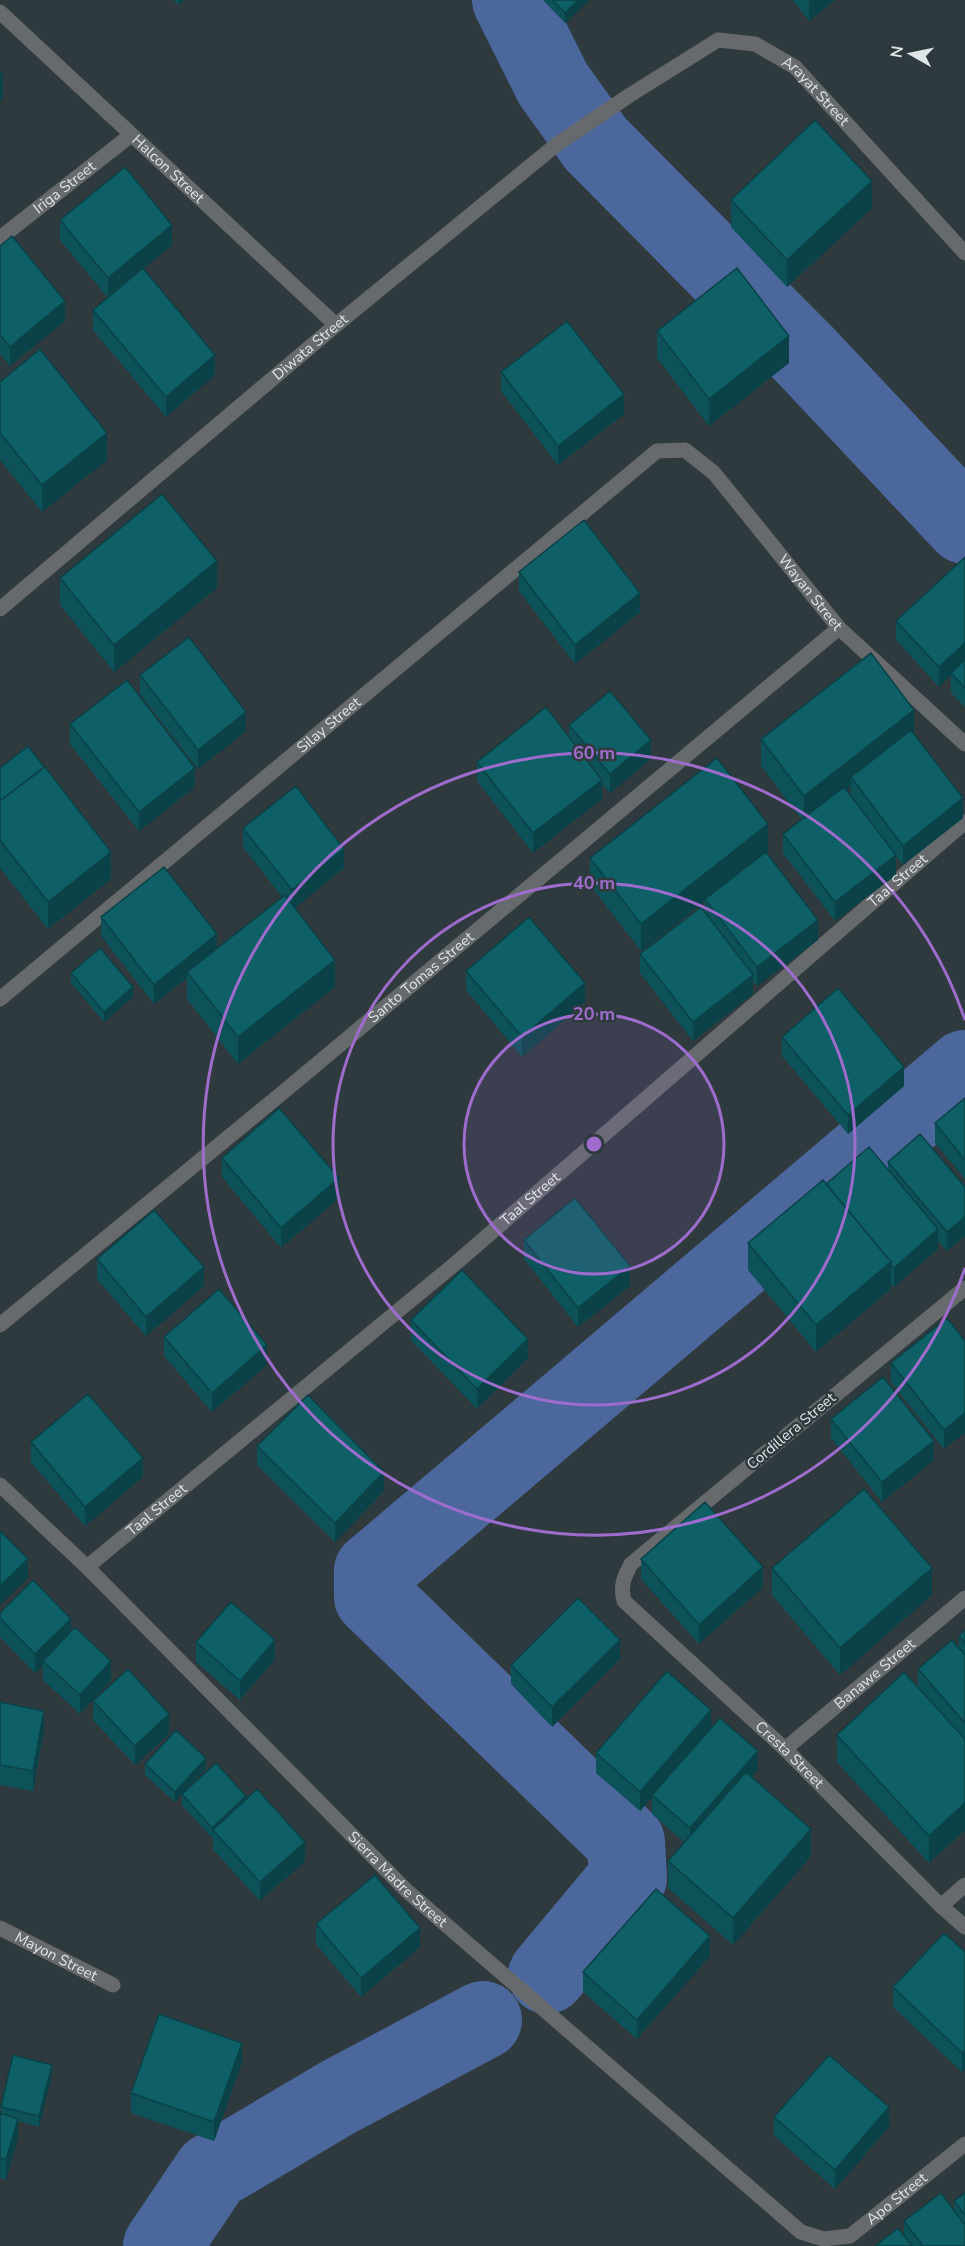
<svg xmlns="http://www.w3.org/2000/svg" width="965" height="2246" font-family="'Nunito Sans',sans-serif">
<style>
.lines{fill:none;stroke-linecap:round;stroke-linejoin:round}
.river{stroke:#4c679c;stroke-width:78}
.minor{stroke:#666a6d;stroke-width:15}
.wall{fill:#0c5258;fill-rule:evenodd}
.shaded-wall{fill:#0a4247}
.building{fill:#0e5f66;stroke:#0a4247;stroke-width:1.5}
.ring{fill:none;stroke:#9e6ccd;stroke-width:3}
.labels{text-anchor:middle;stroke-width:5;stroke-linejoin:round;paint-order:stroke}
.street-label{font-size:15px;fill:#dee4e7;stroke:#2f3a3e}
.centre{fill:#9e6ccd;stroke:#2f3a3e;stroke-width:3}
.ring-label{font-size:18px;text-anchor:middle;font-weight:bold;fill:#9e6ccd;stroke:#2f3a3e;stroke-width:5;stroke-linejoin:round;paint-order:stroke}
</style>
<rect width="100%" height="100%" fill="#2f3a3e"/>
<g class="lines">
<path class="river" d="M 511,0 L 553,84 L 596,144 L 807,357 L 965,525
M 547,1975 L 628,1878 L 626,1842 L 373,1597 L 373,1571 L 965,1069
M 162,2246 L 212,2172 L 337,2098 L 483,2020"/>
<g class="minor">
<path id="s1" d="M 0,12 L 336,325"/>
<path id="s2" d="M 0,238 L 131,135"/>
<path id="s3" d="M 0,609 L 336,325 L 556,145 L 630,95 L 718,40 L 755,44 L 795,67 L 965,253"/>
<path id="s4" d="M 0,999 L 657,451 L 685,450 L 714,473 L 839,628 L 965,744"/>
<path id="s5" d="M 965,1288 L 631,1564 C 624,1577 620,1586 624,1601 L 785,1749 L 941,1906 L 965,1927"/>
<path id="s6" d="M 0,1325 L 281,1094 L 839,628"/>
<path id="s7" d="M 0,1485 L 87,1567 L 407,1891 L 801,2232 L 823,2239 L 850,2236 L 965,2144"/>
<path id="s8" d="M 87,1567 L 456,1263 L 965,822"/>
<path id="s9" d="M 785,1749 L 965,1598"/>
<path d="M 941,1906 L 965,1885"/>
<path id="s10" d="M 0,1928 L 113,1985"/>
</g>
</g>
<path class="wall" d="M 174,0 L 184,0 L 179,5 Z
M 543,0 L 589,0 L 565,23 Z
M 793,0 L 835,0 L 809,21 Z
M 731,200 L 872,208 L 787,287 L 731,227 Z
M 60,220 L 172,245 L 143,269 L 215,375 L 166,417 L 93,330 L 93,310 L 108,298 L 60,240 Z
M 0,246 L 65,321 L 10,366 L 0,354 Z
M 657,331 L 789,363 L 709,426 L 657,358 Z
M 501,372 L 624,414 L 558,465 L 501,391 Z
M 0,382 L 107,460 L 42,512 L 0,460 Z
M 965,557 L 965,707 L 951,693 L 951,675 L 939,687 L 896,640 L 896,621 Z
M 519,572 L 640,612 L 575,664 L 519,591 Z
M 60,578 L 217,588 L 114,672 L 60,605 Z
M 140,675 L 246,731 L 198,769 L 140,694 Z
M 70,724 L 195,787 L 139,831 L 70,744 Z
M 569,725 L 651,759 L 610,793 L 602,784 L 602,799 L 533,853 L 477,781 L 477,762 L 569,737 Z
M 914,734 L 963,818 L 903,865 L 896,856 L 896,875 L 835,921 L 783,853 L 783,834 L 802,820 L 761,766 L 761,739 ZM 851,787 L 851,796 L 846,790 Z
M 0,768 L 111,879 L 48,929 L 0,868 Z
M 243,828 L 344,868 L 295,907 L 335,987 L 238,1064 L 187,999 L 187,978 L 154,1004 L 101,936 L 101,917 L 217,948 L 282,897 L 243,847 Z
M 768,852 L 766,853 L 818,940 L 757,986 L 753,981 L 753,994 L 693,1041 L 640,973 L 640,954 L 705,912 L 705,901 L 641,951 L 590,885 L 590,858 Z
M 466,971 L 585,1002 L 522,1057 L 466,990 Z
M 71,973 L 133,997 L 104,1022 L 71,983 Z
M 782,1037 L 904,1086 L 848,1134 L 782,1056 Z
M 965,1098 L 965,1179 L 935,1143 L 935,1123 Z
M 222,1158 L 339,1198 L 281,1248 L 222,1177 Z
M 888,1162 L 965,1187 L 965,1236 L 947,1251 L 938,1241 L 938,1249 L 894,1287 L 891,1284 L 891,1289 L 816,1352 L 748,1270 L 748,1243 L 826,1184 L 888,1169 Z
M 524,1240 L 630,1286 L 578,1327 L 524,1259 Z
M 97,1259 L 204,1286 L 146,1336 L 97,1279 Z
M 411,1320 L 528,1358 L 477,1409 L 411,1340 Z
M 164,1337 L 267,1365 L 212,1412 L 164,1356 Z
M 965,1341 L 944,1449 L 891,1382 L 891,1363 Z
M 831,1419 L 934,1460 L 882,1502 L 831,1438 Z
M 31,1442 L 143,1477 L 85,1526 L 31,1462 Z
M 257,1446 L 384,1491 L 335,1542 L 257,1465 Z
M 641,1559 L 763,1587 L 699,1644 L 641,1579 Z
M 772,1568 L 932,1595 L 840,1675 L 772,1595 Z
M 0,1613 L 71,1631 L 111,1680 L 80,1714 L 43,1680 L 43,1666 L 35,1673 L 0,1637 Z
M 965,1630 L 965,1830 L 929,1863 L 837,1762 L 837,1735 L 918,1688 L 918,1669 L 959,1647 L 959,1636 Z
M 196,1642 L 275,1659 L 240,1700 L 196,1662 Z
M 620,1659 L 552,1727 L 511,1684 L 511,1665 Z
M 93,1701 L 169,1734 L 135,1765 L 93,1720 Z
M 0,1702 L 44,1730 L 33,1791 L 0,1785 Z
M 711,1728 L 758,1770 L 752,1777 L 811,1856 L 733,1945 L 668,1888 L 668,1861 L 684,1842 L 652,1814 L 652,1797 L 640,1811 L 596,1773 L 596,1753 Z
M 145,1764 L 206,1768 L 182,1794 L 246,1799 L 305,1861 L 260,1901 L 213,1849 L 213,1837 L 212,1838 L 182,1805 L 182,1794 L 175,1802 L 145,1775 Z
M 316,1924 L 420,1947 L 361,1997 L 316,1944 Z
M 965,1952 L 962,2072 L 893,2007 L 893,1987 Z
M 710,1956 L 637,2039 L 583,1992 L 583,1972 Z
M 242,2062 L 214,2141 L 131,2113 L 131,2093 Z
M 52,2075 L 39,2127 L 18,2121 L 18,2138 L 6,2180 L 0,2178 L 1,2107 Z
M 774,2117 L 889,2127 L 835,2189 L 774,2136 Z
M 965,2193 L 965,2246 L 875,2246 L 904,2237 L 904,2221 L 954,2211 L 954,2201 Z"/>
<path class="shaded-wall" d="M 179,0 L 184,0 L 179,5 Z
M 578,0 L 589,0 L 565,23 L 565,13 Z
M 810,0 L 835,0 L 809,21 L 809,2 Z
M 3,71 L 3,98 L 0,101 L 0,74 Z
M 872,181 L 872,208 L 787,287 L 787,260 Z
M 172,225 L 172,245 L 108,298 L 108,278 Z
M 65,301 L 65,321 L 10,366 L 10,347 Z
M 789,336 L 789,363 L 709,426 L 709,399 Z
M 215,355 L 215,375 L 166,417 L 166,397 Z
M 624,394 L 624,414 L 558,465 L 558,446 Z
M 107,433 L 107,460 L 42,512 L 42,485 Z
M 217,561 L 217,588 L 114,672 L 114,645 Z
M 640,593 L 640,612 L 575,664 L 575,645 Z
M 965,643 L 965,663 L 951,673 L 951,675 L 939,687 L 939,667 Z
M 914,710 L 914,737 L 851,777 L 851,787 L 804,823 L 804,796 Z
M 246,712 L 246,731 L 198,769 L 198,750 Z
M 651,740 L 651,759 L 610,793 L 610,774 Z
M 195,768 L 195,787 L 139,831 L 139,812 Z
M 602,780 L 602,799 L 533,853 L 533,833 Z
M 963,798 L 963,818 L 903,865 L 903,846 Z
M 768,824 L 768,852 L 706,900 L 705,899 L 705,901 L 641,951 L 641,924 Z
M 344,849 L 344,868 L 292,910 L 292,890 Z
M 111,852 L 111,879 L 48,929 L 48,902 Z
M 896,855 L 896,875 L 835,921 L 835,902 Z
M 818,920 L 818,940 L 757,986 L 757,967 Z
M 217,934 L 217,954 L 187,972 L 187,978 L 154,1004 L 154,985 Z
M 335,960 L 335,987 L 238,1064 L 238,1037 Z
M 753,975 L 753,994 L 693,1041 L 693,1022 Z
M 585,983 L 585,1002 L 522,1057 L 522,1037 Z
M 133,987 L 133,997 L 104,1022 L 104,1012 Z
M 904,1067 L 904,1086 L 848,1134 L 848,1115 Z
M 339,1178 L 339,1198 L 281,1248 L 281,1228 Z
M 965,1217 L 965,1236 L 947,1251 L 947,1232 Z
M 938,1229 L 938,1249 L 894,1287 L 894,1268 Z
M 891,1262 L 891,1289 L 816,1352 L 816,1325 Z
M 630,1266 L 630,1286 L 578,1327 L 578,1308 Z
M 204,1267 L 204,1286 L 146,1336 L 146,1317 Z
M 528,1339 L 528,1358 L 477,1409 L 477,1389 Z
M 267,1345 L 267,1365 L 212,1412 L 212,1393 Z
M 965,1413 L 965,1433 L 944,1449 L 944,1430 Z
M 934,1441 L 934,1460 L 882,1502 L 882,1482 Z
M 143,1458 L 143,1477 L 85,1526 L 85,1507 Z
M 384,1472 L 384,1491 L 335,1542 L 335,1523 Z
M 28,1559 L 28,1578 L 0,1605 L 0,1586 Z
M 763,1567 L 763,1587 L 699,1644 L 699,1625 Z
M 932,1568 L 932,1595 L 840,1675 L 840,1648 Z
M 71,1619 L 71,1638 L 43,1661 L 43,1666 L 35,1673 L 35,1654 Z
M 275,1640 L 275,1659 L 240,1700 L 240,1681 Z
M 620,1640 L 620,1659 L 552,1727 L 552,1707 Z
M 111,1661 L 111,1680 L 80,1714 L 80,1695 Z
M 711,1710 L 711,1730 L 652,1795 L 652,1797 L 640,1811 L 640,1792 Z
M 44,1711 L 44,1730 L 33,1791 L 33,1771 Z
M 169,1714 L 169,1734 L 135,1765 L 135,1746 Z
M 758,1751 L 758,1770 L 690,1847 L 690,1828 Z
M 206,1758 L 206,1768 L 175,1802 L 175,1792 Z
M 246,1796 L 246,1806 L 213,1830 L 213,1837 L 212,1838 L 212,1828 Z
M 965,1803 L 965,1830 L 929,1863 L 929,1836 Z
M 811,1829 L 811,1856 L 733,1945 L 733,1918 Z
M 305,1842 L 305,1861 L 260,1901 L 260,1882 Z
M 420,1928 L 420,1947 L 361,1997 L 361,1978 Z
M 710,1936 L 710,1956 L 637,2039 L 637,2020 Z
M 242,2043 L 242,2062 L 214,2141 L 214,2122 Z
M 965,2050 L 965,2069 L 962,2072 L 962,2053 Z
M 52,2065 L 52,2075 L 39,2127 L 39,2116 Z
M 889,2107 L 889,2127 L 835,2189 L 835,2170 Z
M 18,2119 L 18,2138 L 6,2180 L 6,2160 Z"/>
<path class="building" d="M 553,0 L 578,0 L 565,13 Z
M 815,120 L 872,181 L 787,260 L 731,200 Z
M 125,167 L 172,225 L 108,278 L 60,220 Z
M 12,236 L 65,301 L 10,347 L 0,335 L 0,246 Z
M 143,268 L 215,355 L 166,397 L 93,310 Z
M 737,268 L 789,336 L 709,399 L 657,331 Z
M 567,321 L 624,394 L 558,446 L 501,372 Z
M 40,349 L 107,433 L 42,485 L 0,433 L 0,382 Z
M 162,494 L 217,561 L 114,645 L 60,578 Z
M 584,520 L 640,593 L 575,645 L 519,572 Z
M 965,557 L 965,643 L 939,667 L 896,621 Z
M 189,637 L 246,712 L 198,750 L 140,675 Z
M 871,653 L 914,710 L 804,796 L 761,739 Z
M 965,660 L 965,688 L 951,673 Z
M 127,680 L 195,768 L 139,812 L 70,724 Z
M 610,691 L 651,740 L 610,774 L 569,725 Z
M 546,707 L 602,780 L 533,833 L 477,762 Z
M 911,730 L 963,798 L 903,846 L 851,777 Z
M 28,746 L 44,767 L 0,801 L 0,768 Z
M 717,758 L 768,824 L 641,924 L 590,858 Z
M 45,767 L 111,852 L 48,902 L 0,840 L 0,801 Z
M 296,786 L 344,849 L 292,890 L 243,828 Z
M 844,787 L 896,855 L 835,902 L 783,834 Z
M 766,852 L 818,920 L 757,967 L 705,899 Z
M 164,867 L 217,934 L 154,985 L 101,917 Z
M 285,895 L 335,960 L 238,1037 L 187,972 Z
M 701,907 L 753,975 L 693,1022 L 640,954 Z
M 529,917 L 585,983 L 522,1037 L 466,971 Z
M 100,948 L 133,987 L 104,1012 L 71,973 Z
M 838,988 L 904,1067 L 848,1115 L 782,1037 Z
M 965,1098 L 965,1160 L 935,1123 Z
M 279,1108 L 339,1178 L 281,1228 L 222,1158 Z
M 920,1134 L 965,1187 L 965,1217 L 947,1232 L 888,1162 Z
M 869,1147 L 938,1229 L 894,1268 L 891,1265 L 891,1262 L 826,1184 Z
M 823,1180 L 891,1262 L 816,1325 L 748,1243 Z
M 575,1198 L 630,1266 L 578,1308 L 524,1240 Z
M 154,1210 L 204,1267 L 146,1317 L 97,1259 Z
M 462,1270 L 528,1339 L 477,1389 L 411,1320 Z
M 219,1289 L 267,1345 L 212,1393 L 164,1337 Z
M 947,1318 L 965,1341 L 965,1413 L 944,1430 L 891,1363 Z
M 883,1377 L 934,1441 L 882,1482 L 831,1419 Z
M 88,1394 L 143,1458 L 85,1507 L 31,1442 Z
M 308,1395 L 384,1472 L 335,1523 L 257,1446 Z
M 864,1489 L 932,1568 L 840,1648 L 772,1568 Z
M 705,1502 L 763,1567 L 699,1625 L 641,1559 Z
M 0,1531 L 28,1559 L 0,1586 Z
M 33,1580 L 71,1619 L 35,1654 L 0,1618 L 0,1613 Z
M 578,1598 L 620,1640 L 552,1707 L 511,1665 Z
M 231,1602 L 275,1640 L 240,1681 L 196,1642 Z
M 75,1627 L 111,1661 L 80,1695 L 43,1661 Z
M 965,1630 L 965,1643 L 959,1636 Z
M 952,1640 L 965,1655 L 965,1723 L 918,1669 Z
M 128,1669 L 169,1714 L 135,1746 L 93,1701 Z
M 667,1671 L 711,1710 L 640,1792 L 596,1753 Z
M 904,1672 L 965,1739 L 965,1803 L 929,1836 L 837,1735 Z
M 0,1702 L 44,1711 L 33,1771 L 0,1765 Z
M 720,1718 L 758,1751 L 690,1828 L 652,1795 Z
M 176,1730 L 206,1758 L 175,1792 L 145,1764 Z
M 216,1763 L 246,1796 L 212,1828 L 182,1794 Z
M 746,1772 L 811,1829 L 733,1918 L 668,1861 Z
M 257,1789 L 305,1842 L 260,1882 L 213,1830 Z
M 375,1875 L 420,1928 L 361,1978 L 316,1924 Z
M 656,1889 L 710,1936 L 637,2020 L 583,1972 Z
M 944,1933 L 965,1952 L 965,2050 L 962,2053 L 893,1987 Z
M 159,2014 L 242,2043 L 214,2122 L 131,2093 Z
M 13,2055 L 52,2065 L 39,2116 L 1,2107 Z
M 829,2055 L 889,2107 L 835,2170 L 774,2117 Z
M 0,2113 L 18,2119 L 6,2160 L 0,2158 Z
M 941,2193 L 965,2225 L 965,2246 L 923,2246 L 904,2221 Z
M 965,2193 L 965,2215 L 954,2201 Z
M 898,2228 L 912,2246 L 875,2246 Z"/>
<circle cx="594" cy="1144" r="130" fill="#9e6ccd" fill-opacity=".12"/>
<g class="ring">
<circle cx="594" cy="1144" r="130"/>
<circle cx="594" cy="1144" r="261"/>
<path d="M965 1268A391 391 0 1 1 965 1020"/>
</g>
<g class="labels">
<g class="street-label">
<text dy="5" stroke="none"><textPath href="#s3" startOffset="1032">Arayat Street</textPath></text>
<text dy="5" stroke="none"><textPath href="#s1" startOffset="230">Halcon Street</textPath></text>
<text dy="5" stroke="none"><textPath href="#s2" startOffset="82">Iriga Street</textPath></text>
<text dy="5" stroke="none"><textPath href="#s3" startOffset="406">Diwata Street</textPath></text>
<text dy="5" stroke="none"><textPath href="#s4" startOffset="1074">Wayan Street</textPath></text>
<text dy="5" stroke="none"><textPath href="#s4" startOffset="428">Silay Street</textPath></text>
<text dy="5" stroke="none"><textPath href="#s8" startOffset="1062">Taal Street</textPath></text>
<text dy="5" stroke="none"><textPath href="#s6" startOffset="546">Santo Tomas Street</textPath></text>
<text dy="5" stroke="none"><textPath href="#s8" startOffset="576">Taal Street</textPath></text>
<text transform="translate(791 1431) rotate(-40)" y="5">Cordillera Street</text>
<text dy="5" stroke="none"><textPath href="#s8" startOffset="90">Taal Street</textPath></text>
<text dy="5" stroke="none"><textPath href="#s9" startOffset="117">Banawe Street</textPath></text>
<text dy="5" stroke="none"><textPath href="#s5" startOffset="698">Cresta Street</textPath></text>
<text dy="5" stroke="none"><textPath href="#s7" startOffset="560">Sierra Madre Street</textPath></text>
<text dy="5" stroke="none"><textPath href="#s10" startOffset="63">Mayon Street</textPath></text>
<text dy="5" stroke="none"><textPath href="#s7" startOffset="1206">Apo Street</textPath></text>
</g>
</g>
<circle cx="594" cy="1144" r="9" class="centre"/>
<g class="ring-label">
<text x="594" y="759">60 m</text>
<text x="594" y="889">40 m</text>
<text x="594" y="1020">20 m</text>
</g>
<g transform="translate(911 54) rotate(279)" stroke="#2f3a3e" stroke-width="4.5" paint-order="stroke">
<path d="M0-4.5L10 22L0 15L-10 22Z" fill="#dee4e7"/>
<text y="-9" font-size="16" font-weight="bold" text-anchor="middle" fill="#dee4e7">N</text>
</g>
</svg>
